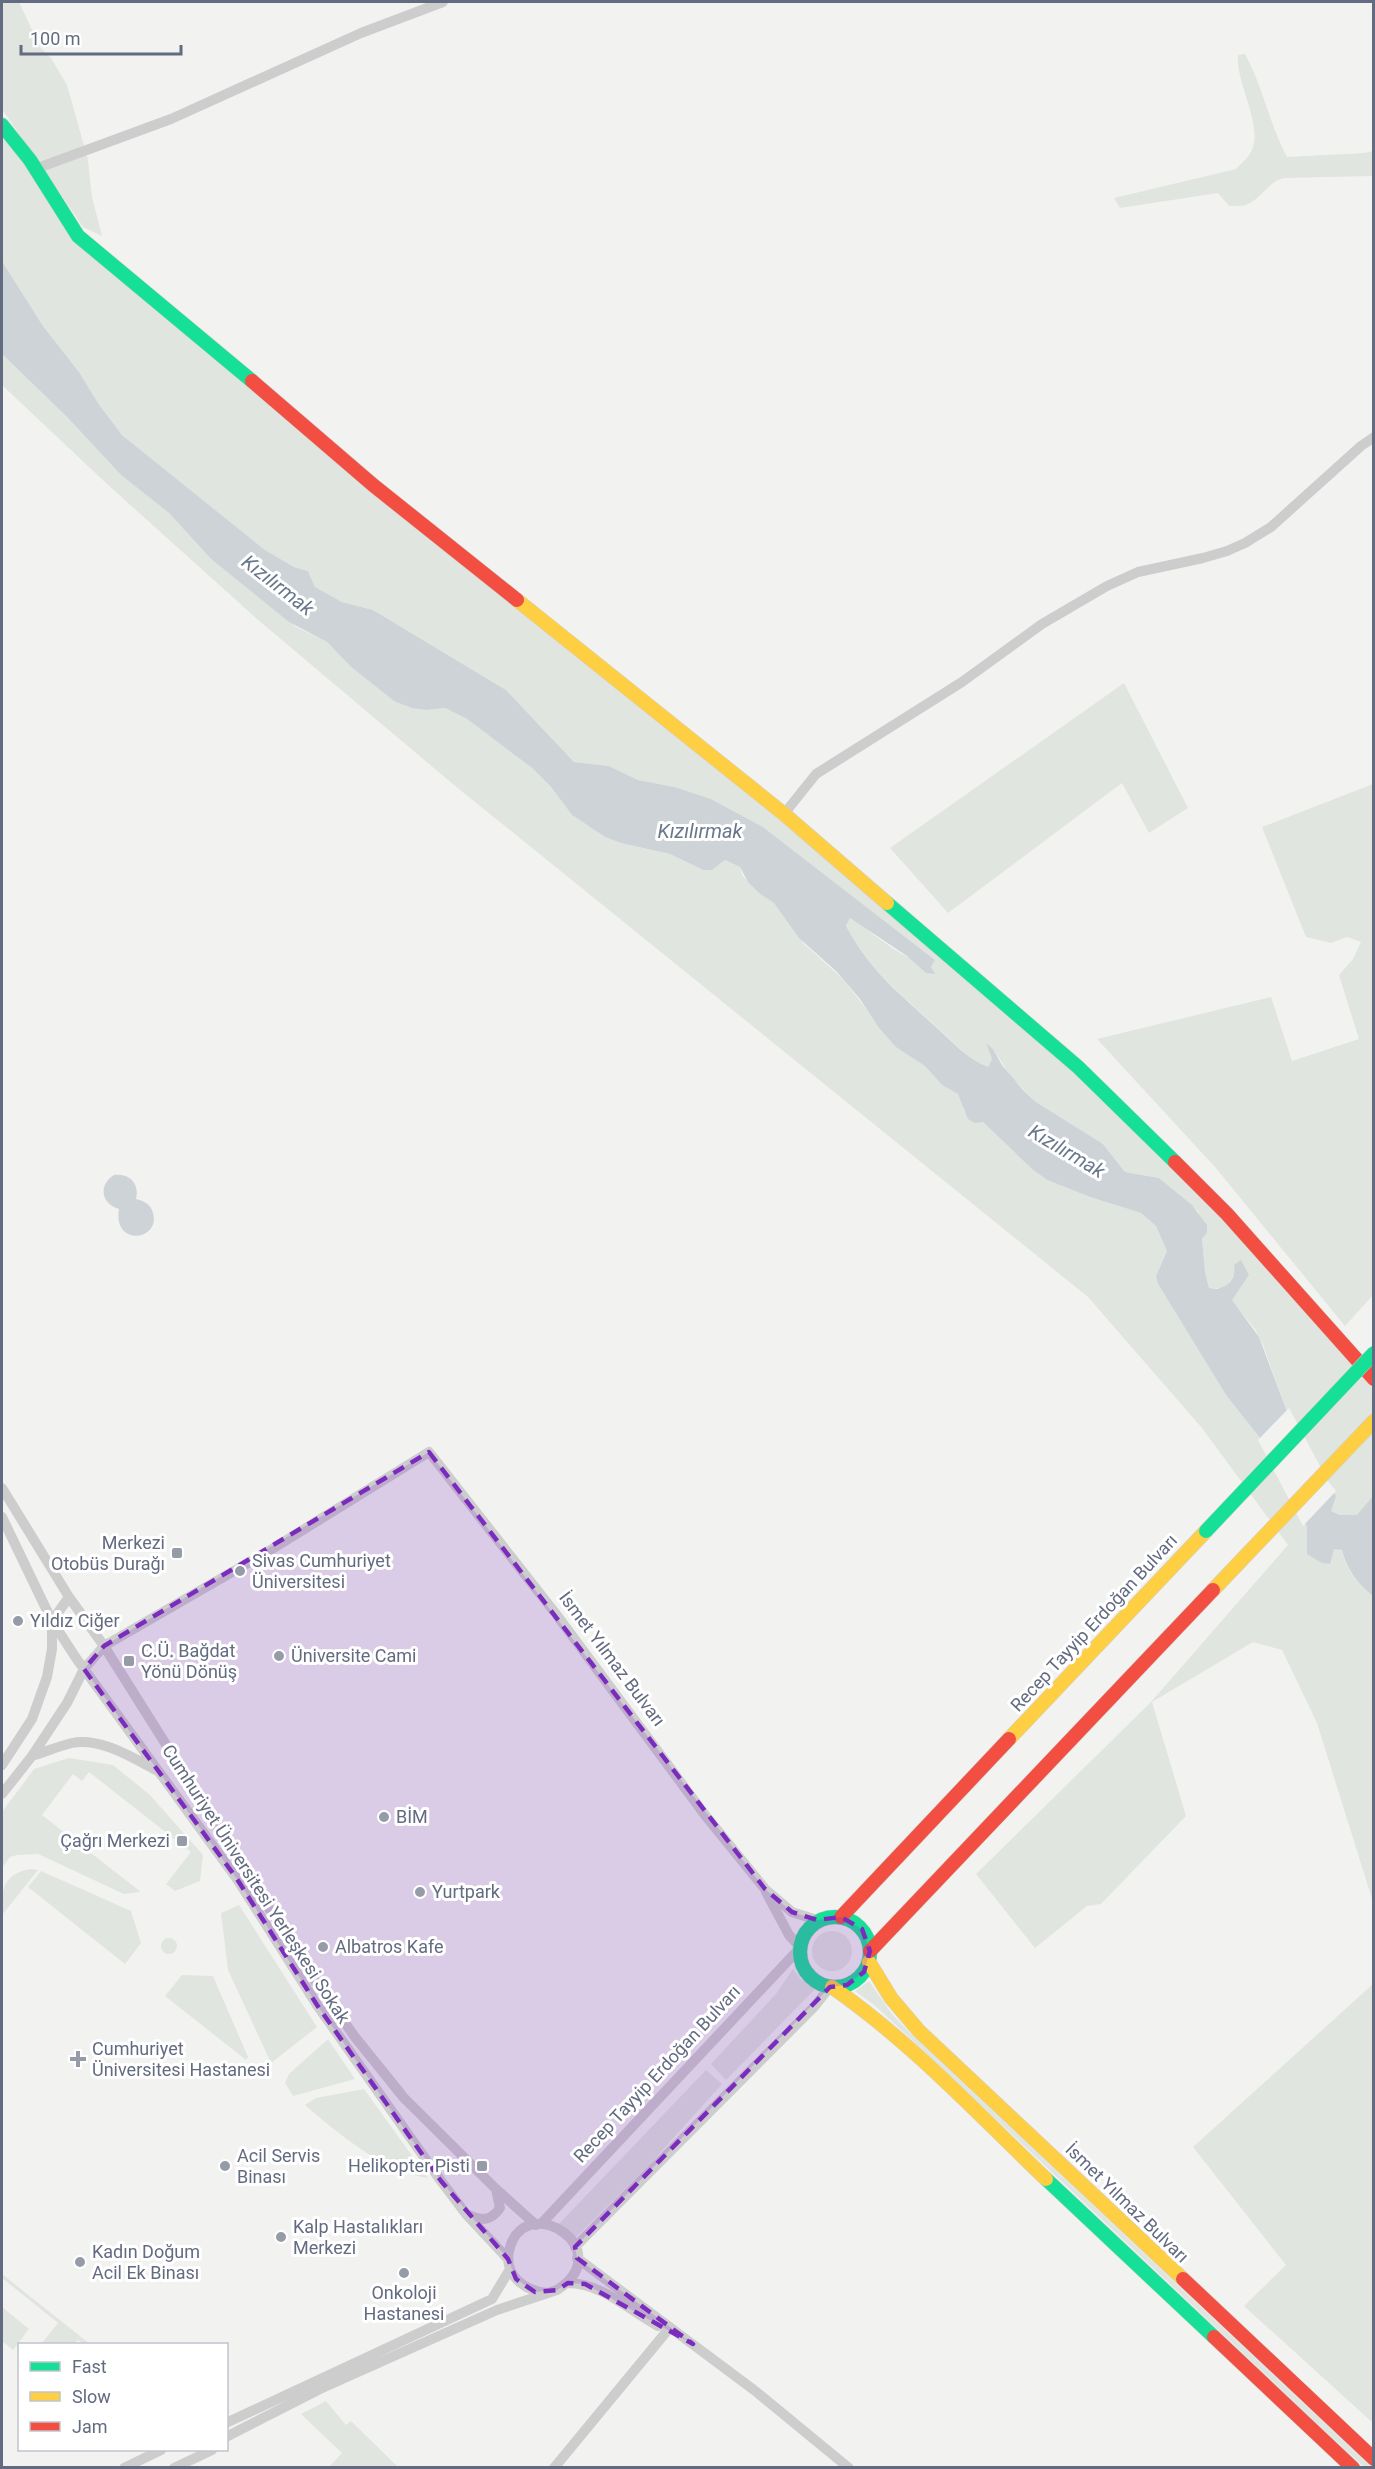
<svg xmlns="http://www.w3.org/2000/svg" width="1375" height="2469" font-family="Roboto,sans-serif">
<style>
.green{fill:#e0e5df}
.water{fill:#ced3d8}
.pier{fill:#f2f3f0}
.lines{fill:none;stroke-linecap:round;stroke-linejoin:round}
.fast-casing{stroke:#cfcfd0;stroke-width:15}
.slow-casing{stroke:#cfcfd0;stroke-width:15}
.jam-casing{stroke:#cfcfd0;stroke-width:15}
.street{stroke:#cdcdce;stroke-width:10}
.fast{stroke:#16e098;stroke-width:14}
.slow{stroke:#ffcf43;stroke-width:14}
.jam{stroke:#f24e42;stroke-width:14}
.fast-bridge-casing{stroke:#cfcfd0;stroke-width:15;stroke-linecap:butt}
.fast-bridge{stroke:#16e098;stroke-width:14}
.marked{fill:#7b2cbf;fill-opacity:0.2;stroke:#7b2cbf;stroke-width:4.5;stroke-dasharray:12 8;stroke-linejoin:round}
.poi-dot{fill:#959ba7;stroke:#fff;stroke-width:2}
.labels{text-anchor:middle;stroke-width:6;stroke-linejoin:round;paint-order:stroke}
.poi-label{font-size:18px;fill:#636b80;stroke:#fff;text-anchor:start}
.street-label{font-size:18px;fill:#636b80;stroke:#fff}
.water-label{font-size:20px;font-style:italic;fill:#68788b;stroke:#fff}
</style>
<rect width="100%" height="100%" fill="#f2f3f0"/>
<path class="green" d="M 2,2 L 19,2 L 40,47 L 51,58 L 67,85 L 88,160 L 92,197 L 102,236 L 83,227 L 2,109 Z
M 1245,54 C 1263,87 1269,123 1287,157 L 1364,153 L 1373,151 L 1373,176 L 1284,178 C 1268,182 1263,197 1248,204 C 1243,207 1235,205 1229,206 L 1218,193 L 1120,208 L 1114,198 L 1236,169 C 1240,164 1246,160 1249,155 C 1267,130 1235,84 1238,55 Z
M 2,137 L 25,164 L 73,240 L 779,819 L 1074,1072 L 1222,1218 L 1373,1389 L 1373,1496 L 1357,1516 L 1340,1515 L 1331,1511 L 1331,1490 L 1286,1409 L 1263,1345 L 1255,1329 L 1231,1300 L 1249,1275 L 1235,1273 C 1229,1285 1222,1290 1209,1288 L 1205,1272 L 1202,1239 L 1207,1233 L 1198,1211 L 1159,1178 L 1125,1172 L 1103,1144 L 1036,1102 L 1012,1078 L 993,1049 L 987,1045 L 992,1059 L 988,1067 C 967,1059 954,1042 938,1028 C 901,994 870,971 846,926 L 850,918 C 862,924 870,933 881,940 C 897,952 913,961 931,967 L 935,960 L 763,827 L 711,799 L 675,787 L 638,780 L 609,766 L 574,762 L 506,690 L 373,610 L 342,602 L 315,587 L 308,571 L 294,567 L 265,550 L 122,435 L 98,403 L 79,372 L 43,326 L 2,261 Z
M 2,354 L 67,417 L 121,475 L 169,513 L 211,559 L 296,627 L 327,642 L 351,667 L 394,701 L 427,710 L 445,708 L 467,719 L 532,768 L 551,787 L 572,815 L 605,837 L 621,843 L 670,854 L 703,870 L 712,870 L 725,860 L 740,867 L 742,875 L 760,894 L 774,903 L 780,909 L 804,944 L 843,979 L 890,1040 L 925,1066 L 942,1085 L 958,1094 L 962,1101 L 964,1111 L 983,1122 L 1032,1169 L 1047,1180 L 1090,1197 L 1141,1213 L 1156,1226 L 1167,1251 L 1156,1276 L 1158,1284 L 1226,1395 L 1260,1438 L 1307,1527 L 1307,1554 L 1333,1548 L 1342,1550 C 1345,1568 1358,1585 1373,1596 L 1373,1902 L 1317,1723 L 1282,1650 L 1253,1642 L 1152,1702 L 1186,1816 L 1101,1904 L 1087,1906 L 1035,1948 L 976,1874 L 1151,1702 L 1288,1545 L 1202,1428 L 1088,1297 L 454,785 L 257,619 L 107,484 L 3,386 Z
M 1124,683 L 1188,808 L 1149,833 L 1122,783 L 948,913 L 890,848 Z
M 1373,784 L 1373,1295 L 1345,1326 L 1215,1167 L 1097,1039 L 1271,997 L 1292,1061 L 1359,1039 L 1339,975 L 1353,959 L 1361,942 L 1347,937 L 1331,943 L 1306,937 L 1262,827 Z
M 69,1758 L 113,1765 L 150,1795 L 203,1855 L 200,1881 L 175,1891 L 166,1884 L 191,1852 L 89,1772 L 82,1781 L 73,1774 L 42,1815 L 141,1892 L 124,1894 L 38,1854 L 17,1855 L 10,1857 L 2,1868 L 2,1812 L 34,1769 Z
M 30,1869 L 38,1870 L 2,1915 C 1,1892 2,1874 30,1869 Z
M 41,1871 L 131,1911 L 141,1943 L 125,1964 L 28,1887 Z
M 239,1905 L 317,2027 L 271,2063 L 228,1970 L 221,1913 Z
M812 1951a20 20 0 1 1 40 0a20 20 0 1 1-40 0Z
M161 1946a8 8 0 1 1 16 0a8 8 0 1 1-16 0Z
M 793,1969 L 801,1979 L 815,1989 L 726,2080 L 711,2064 L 776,1994 Z
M 182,1975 L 213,1976 L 248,2057 L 246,2060 L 165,1996 Z
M 869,1981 L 892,2014 L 914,2037 L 1371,2467 L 1364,2467 L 1326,2432 L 923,2050 L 873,2004 L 855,1991 Z
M 1373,1984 L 1373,2423 L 1244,2306 L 1286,2265 L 1193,2147 Z
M 328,2039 L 355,2079 L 293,2096 L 285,2083 L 289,2074 Z
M 706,2070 L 722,2084 L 649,2165 L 574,2239 L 558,2225 Z
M 364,2089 L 428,2178 C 381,2170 340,2135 305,2105 L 316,2098 Z
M 2,2274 L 90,2344 L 84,2344 L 78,2340 L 74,2344 L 41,2344 L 58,2323 L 2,2278 Z
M 2,2307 L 29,2329 L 13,2350 L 2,2341 Z
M 326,2401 L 346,2425 L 351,2421 L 398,2467 L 329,2467 L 342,2453 L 301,2414 Z"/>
<path class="water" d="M 2,261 L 43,326 L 79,372 L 98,403 L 122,435 L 265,550 L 294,567 L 308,571 L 315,587 L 342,602 L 373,610 L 506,690 L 574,762 L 609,766 L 638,780 L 675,787 L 711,799 L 763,827 L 935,960 L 931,967 L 935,974 L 926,973 L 907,956 L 850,918 L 846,926 C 870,971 900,994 936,1027 C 953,1042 967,1059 988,1067 L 992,1059 L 986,1043 L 993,1049 L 1002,1065 L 1023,1090 L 1036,1102 L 1103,1144 L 1125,1172 L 1159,1178 L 1192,1205 L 1207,1225 L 1207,1233 L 1202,1239 L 1205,1272 L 1209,1288 L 1217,1289 C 1230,1285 1236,1278 1234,1265 L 1241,1260 L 1249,1275 L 1232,1300 L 1259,1337 L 1286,1409 L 1336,1496 L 1331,1511 L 1340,1515 L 1357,1515 L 1373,1496 L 1373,1596 C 1358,1585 1346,1568 1342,1550 L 1334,1549 L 1330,1564 L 1322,1563 L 1307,1554 L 1307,1527 L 1260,1438 L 1226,1395 L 1158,1284 L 1156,1276 L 1167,1251 L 1156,1226 L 1141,1213 L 1090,1197 L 1047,1180 L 1032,1169 L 983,1122 L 975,1123 L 968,1119 L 958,1094 L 942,1085 L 925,1066 L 896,1047 L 879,1028 L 860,999 L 837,972 L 799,938 L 774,903 L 760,894 L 748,882 L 740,867 L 725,860 L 712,870 L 703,870 L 670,854 L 621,843 L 605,837 L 572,815 L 551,787 L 532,768 L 467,719 L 445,708 L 427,710 L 412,708 L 394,701 L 351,667 L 327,642 L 289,622 L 211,559 L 169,513 L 121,475 L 67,417 L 2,354 Z
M 114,1175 C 129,1173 140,1183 136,1199 C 144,1201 151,1204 153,1213 C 161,1241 112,1247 119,1209 C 101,1204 98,1185 114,1175 Z"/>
<path class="pier" d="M 1289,1408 L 1328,1481 L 1336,1491 L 1303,1526 L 1258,1440 Z"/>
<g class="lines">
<defs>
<path id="fast" d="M 2,125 L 30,160 L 78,236 L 252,381
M 887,903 L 1078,1067 L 1175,1162
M800 1952a35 35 0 1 1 70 0a35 35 0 1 1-70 0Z
M 1046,2179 L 1214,2337"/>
<path id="slow" d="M 517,600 L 784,814 L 887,903
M 1213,1590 L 1374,1421
M 1009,1739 L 1206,1531
M 869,1962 L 891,1998 L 919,2031 L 1183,2279
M 832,1987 C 910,2041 977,2113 1046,2179"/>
<path id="jam" d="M 252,381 L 373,485 L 517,600
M 1175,1162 L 1227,1214 L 1374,1379
M 841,1917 L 1009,1739
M 870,1951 L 1213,1590
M 1183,2279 L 1374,2459
M 1214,2337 L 1353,2468"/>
</defs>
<use href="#fast" class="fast-casing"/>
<use href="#slow" class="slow-casing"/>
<use href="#jam" class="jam-casing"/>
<path class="street" d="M 35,169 L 171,119 L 361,33 L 443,2
M 784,814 L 816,774 L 962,682 L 1042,624 L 1107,586 L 1138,572 L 1203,558 L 1227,551 L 1245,543 L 1271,527 L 1361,446 L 1374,437
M 2,1488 L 69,1597 L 104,1646 L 313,1978 L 355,2037 L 404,2098 L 496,2189 L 536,2225
M 2,1517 L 52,1621 L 76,1658 L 237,1879 L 317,2005 L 441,2181 L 466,2214 L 508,2259
M 32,1756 C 45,1752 59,1746 72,1743 C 100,1737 133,1758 156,1770
M 2,1765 L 32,1719 L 47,1677 L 52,1649 L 52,1621 L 69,1597
M 2,1794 L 32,1756 L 67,1703 L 84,1669 L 104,1646 L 272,1549 L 429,1452 L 556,1614 L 705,1815 L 765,1889 L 792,1912 L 817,1920
M 766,1892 L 789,1935 L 800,1947
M 469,2215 C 482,2221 491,2221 500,2208 L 496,2189
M 541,2224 L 799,1949
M 575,2247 L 814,2007 L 830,1987
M 577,2258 L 754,2390 L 849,2468
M 567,2283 C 603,2283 628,2310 658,2326
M 226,2423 L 492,2299 L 510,2269
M 226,2437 L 320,2389 L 497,2310 L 557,2290 C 621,2249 523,2188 509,2251 C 504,2276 525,2291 547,2293
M 124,2468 L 161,2450
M 174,2468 L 212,2450
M 554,2468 L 667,2331"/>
<use href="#fast" class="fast"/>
<use href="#slow" class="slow"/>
<use href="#jam" class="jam"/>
<defs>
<path id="fast-bridge" d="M 1206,1531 L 1374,1353"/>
</defs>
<use href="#fast-bridge" class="fast-bridge-casing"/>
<use href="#fast-bridge" class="fast-bridge"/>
</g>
<path class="marked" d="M 429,1452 L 765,1889 L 792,1912 L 817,1920 L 841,1917 L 862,1929 L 870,1951 L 864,1972 L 847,1985 L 830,1987 L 575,2247 L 577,2258 L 693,2344 L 585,2284 L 568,2283 L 557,2290 L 535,2292 L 516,2279 L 508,2259 L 441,2181 L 317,2005 L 237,1879 L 84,1669 L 104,1646 Z"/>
<g class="poi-dot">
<rect x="171" y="1547" width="12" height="12" rx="3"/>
<circle cx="240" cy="1571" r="6"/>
<circle cx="18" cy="1621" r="6"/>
<circle cx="279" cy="1656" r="6"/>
<rect x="123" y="1655" width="12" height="12" rx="3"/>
<circle cx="384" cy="1817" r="6"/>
<rect x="176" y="1835" width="12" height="12" rx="3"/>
<circle cx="420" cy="1892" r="6"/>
<circle cx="323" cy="1947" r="6"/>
<path d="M75 2050h6v6h6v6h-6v6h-6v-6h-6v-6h6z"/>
<circle cx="225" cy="2166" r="6"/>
<rect x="476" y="2160" width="12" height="12" rx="3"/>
<circle cx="281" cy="2237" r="6"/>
<circle cx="80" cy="2262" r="6"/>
<circle cx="404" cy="2273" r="6"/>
</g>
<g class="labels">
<g class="poi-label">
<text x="165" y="1549" text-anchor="end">Merkezi<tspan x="165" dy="21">Otobüs Durağı</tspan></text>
<text x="252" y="1567">Sivas Cumhuriyet<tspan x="252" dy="21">Üniversitesi</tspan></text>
<text x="30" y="1627">Yıldız Ciğer</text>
<text x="141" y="1657">C.Ü. Bağdat<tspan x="141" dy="21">Yönü Dönüş</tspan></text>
<text x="291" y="1662">Üniversite Cami</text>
<text x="396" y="1823">BİM</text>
<text x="170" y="1847" text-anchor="end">Çağrı Merkezi</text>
<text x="432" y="1898">Yurtpark</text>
<text x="335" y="1953">Albatros Kafe</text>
<text x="92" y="2055">Cumhuriyet<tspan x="92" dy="21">Üniversitesi Hastanesi</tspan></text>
<text x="237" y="2162">Acil Servis<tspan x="237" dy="21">Binası</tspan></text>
<text x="470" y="2172" text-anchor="end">Helikopter Pisti</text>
<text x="293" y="2233">Kalp Hastalıkları<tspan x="293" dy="21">Merkezi</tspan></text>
<text x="92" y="2258">Kadın Doğum<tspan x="92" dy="21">Acil Ek Binası</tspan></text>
<text x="404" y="2299" text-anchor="middle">Onkoloji<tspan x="404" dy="21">Hastanesi</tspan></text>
</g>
<g class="street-label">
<text transform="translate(1094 1623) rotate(-47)" y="6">Recep Tayyip Erdoğan Bulvarı</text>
<text transform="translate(612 1659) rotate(53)" y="6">İsmet Yılmaz Bulvarı</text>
<text transform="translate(256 1884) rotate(57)" y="6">Cumhuriyet Üniversitesi Yerleşkesi Sokak</text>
<text transform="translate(657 2074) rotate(-47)" y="6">Recep Tayyip Erdoğan Bulvarı</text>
<text transform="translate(1127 2203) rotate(44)" y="6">İsmet Yılmaz Bulvarı</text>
</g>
<g class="water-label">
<text transform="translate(278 585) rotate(38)" y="7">Kızılırmak</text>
<text x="700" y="838">Kızılırmak</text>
<text transform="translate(1067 1151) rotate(31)" y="7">Kızılırmak</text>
</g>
</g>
<rect width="1375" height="2469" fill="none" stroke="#636b80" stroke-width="6"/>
<rect x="18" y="2343" width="210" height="108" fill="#ffffff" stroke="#c1c4cc" stroke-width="1.5"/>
<rect x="30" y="2362" width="30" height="9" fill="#16e098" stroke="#c1c4cc" stroke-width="1.5"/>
<text x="72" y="2373" font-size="18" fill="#636b80">Fast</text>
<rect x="30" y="2392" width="30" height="9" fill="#ffcf43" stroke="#c1c4cc" stroke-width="1.5"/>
<text x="72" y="2403" font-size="18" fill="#636b80">Slow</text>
<rect x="30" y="2422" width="30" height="9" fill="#f24e42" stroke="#c1c4cc" stroke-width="1.5"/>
<text x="72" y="2433" font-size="18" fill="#636b80">Jam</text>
<path d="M21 45v9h160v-9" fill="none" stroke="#636b80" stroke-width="3"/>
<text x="30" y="45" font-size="18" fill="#636b80" stroke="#ffffff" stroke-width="4.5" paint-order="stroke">100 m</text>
</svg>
